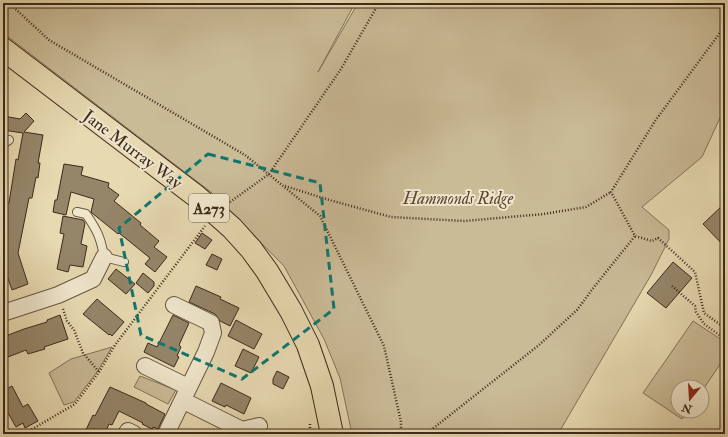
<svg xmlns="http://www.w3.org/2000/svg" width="728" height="437" font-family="'IM FELL Double Pica',serif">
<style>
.green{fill:#cabb97;stroke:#837258}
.building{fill:#958569;stroke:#3c291a}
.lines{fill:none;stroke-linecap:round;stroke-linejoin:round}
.service-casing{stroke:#675540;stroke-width:10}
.minor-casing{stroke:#675540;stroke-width:18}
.primary-casing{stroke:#3c291a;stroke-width:24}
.path{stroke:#3c291a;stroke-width:2.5;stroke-dasharray:1 2;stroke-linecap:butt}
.service{stroke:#efe6cc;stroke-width:8}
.minor{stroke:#efe6cc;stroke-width:16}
.primary{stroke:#e7d9b1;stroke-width:22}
.marked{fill:none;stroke:#0f766e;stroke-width:3;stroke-dasharray:8 5;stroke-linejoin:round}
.labels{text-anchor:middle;stroke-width:4;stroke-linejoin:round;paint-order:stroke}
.shield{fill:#efe6cc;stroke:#72624f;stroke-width:1}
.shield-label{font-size:16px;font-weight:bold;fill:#3c291a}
.street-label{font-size:17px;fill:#3c291a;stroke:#efe6cc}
.park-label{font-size:17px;font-style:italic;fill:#584633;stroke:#efe6cc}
</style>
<rect width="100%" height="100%" fill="#e7d9b1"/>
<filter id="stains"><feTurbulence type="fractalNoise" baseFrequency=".005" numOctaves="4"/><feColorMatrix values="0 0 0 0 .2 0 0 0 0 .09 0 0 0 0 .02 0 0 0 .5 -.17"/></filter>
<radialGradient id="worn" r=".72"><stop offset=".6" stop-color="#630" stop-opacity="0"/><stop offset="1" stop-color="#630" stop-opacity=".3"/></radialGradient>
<path class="green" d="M 3,3 L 355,3 L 318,72 L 358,3 L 725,3 L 725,107 L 702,157 L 642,207 L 669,230 L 669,239 L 651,275 L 558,434 L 352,434 L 340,378 L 324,339 L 284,266 L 212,193 L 3,33 Z
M 693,321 L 725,342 L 725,357 L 702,391 L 702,387 L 678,387 L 678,411 L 688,411 L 682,419 L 643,393 Z
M 112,347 L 97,372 L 74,402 L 64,405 L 49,373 L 71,359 Z
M 140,376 L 176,390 L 168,404 L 134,387 Z"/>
<path class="building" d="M 26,113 L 34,121 L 24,132 L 43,135 L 38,163 L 40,163 L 38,178 L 36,177 L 32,198 L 29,198 L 18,253 L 28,284 L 12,290 L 6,273 L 3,274 L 3,257 L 6,244 L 3,244 L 3,218 L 7,203 L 9,203 L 16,159 L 18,160 L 23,133 L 3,130 L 3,116 L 20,119 Z
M 64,164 L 83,167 L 81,175 L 109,183 L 108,187 L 119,195 L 114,201 L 141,223 L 140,225 L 159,241 L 154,247 L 167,257 L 155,272 L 145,264 L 150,258 L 129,241 L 119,233 L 118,234 L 92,213 L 91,212 L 94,199 L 71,192 L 66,215 L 53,212 L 55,200 L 57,200 Z
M 725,203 L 725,247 L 703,224 Z
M 63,216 L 83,220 L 85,223 L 81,244 L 87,246 L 83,267 L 70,265 L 68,272 L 57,269 L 64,234 L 60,233 Z
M 202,233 L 212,240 L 205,249 L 195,243 Z
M 212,254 L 222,259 L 217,270 L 206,265 Z
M 673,262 L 692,278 L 666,308 L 647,293 Z
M 116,269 L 135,284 L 126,294 L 108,279 Z
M 143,273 L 154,282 L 154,286 L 148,293 L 136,283 Z
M 196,286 L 221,297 L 220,299 L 239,308 L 230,326 L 220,321 L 215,314 L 189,302 Z
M 97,299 L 124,322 L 112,336 L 110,334 L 109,335 L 83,314 Z
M 60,315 L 68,339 L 44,347 L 45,349 L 28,354 L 26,350 L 3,359 L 3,337 L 24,329 L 47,322 L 47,320 Z
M 173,315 L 189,323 L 179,345 L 181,347 L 177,356 L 179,357 L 174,367 L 144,352 L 148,343 L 157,347 Z
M 236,320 L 262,334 L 254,349 L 228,336 Z
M 243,349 L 259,357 L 251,373 L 235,366 Z
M 277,371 L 289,377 L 283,389 L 273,384 L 273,379 Z
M 221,383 L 251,398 L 244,414 L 226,405 L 225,407 L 212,401 Z
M 12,386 L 23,407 L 28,404 L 38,421 L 25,428 L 23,423 L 16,427 L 3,404 L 3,391 Z
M 110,387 L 146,403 L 146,404 L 165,414 L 158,429 L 153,427 L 152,429 L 142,424 L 143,423 L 119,411 L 112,425 L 109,424 L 106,431 L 103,430 L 101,434 L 84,434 L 93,415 L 95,416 Z"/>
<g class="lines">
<defs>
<path id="service" d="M 3,144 L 9,140
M 77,212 L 86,214 C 97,230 101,238 104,257 L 124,262"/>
<path id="minor" d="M 3,313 L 58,295 L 93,279 L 104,257
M 145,366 L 188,387
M 184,401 L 242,430 L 259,426
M 126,434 L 128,431 L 134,434
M 166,434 L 206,352 L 213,333 L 211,323 L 174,305"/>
<path id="primary" d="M 3,49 L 196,196 L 232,228 L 251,249 L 267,271 L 291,311 L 308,345 L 322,386 L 332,434"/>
</defs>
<use href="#service" class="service-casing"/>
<use href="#minor" class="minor-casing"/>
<use href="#primary" class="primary-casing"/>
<path class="path" d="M 9,3 L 49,40 L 245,155 L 320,216 L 384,346 L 401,422 L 401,434
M 725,26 L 655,121 L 611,192 L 635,236 L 652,241 L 658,238 L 695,272 L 704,313 L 725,328
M 285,186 L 326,199 L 391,217 L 464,221 L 544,214 L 586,207 L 611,192
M 230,202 L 269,174 L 341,69 L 379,3
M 672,286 L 695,306 L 696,312 L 704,324 L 725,339
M 63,309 L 67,321 L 74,330 L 83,353 L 99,372
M 24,434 L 75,404 L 99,372 L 115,345 L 205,226
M 310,434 L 310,423
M 426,434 L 539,345 L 577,310 L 594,287 L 635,236"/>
<use href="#service" class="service"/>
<use href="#minor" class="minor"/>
<use href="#primary" class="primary"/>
</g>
<path class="marked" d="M 208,154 L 320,183 L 334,309 L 242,379 L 141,335 L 119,228 Z"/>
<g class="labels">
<rect class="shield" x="189" y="194" width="40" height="28" rx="3"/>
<g class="shield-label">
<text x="209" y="214">A273</text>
</g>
<g class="street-label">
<text transform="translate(133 149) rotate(37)" y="6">Jane Murray Way</text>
</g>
<g class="park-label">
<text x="458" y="204">Hammonds Ridge</text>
</g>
</g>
<rect width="728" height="437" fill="none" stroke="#e7d9b1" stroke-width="16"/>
<rect x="4" y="4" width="720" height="429" fill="none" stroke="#3c291a" stroke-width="2"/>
<rect x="8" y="8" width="712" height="421" fill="none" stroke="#3c291a"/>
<g transform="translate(690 399) rotate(198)"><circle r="19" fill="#efe6cc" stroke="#a79a85"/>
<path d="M0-3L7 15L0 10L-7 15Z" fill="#8f2418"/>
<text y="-6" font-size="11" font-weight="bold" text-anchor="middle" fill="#3c291a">N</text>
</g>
<rect width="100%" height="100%" filter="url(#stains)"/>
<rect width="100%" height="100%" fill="url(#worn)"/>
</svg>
